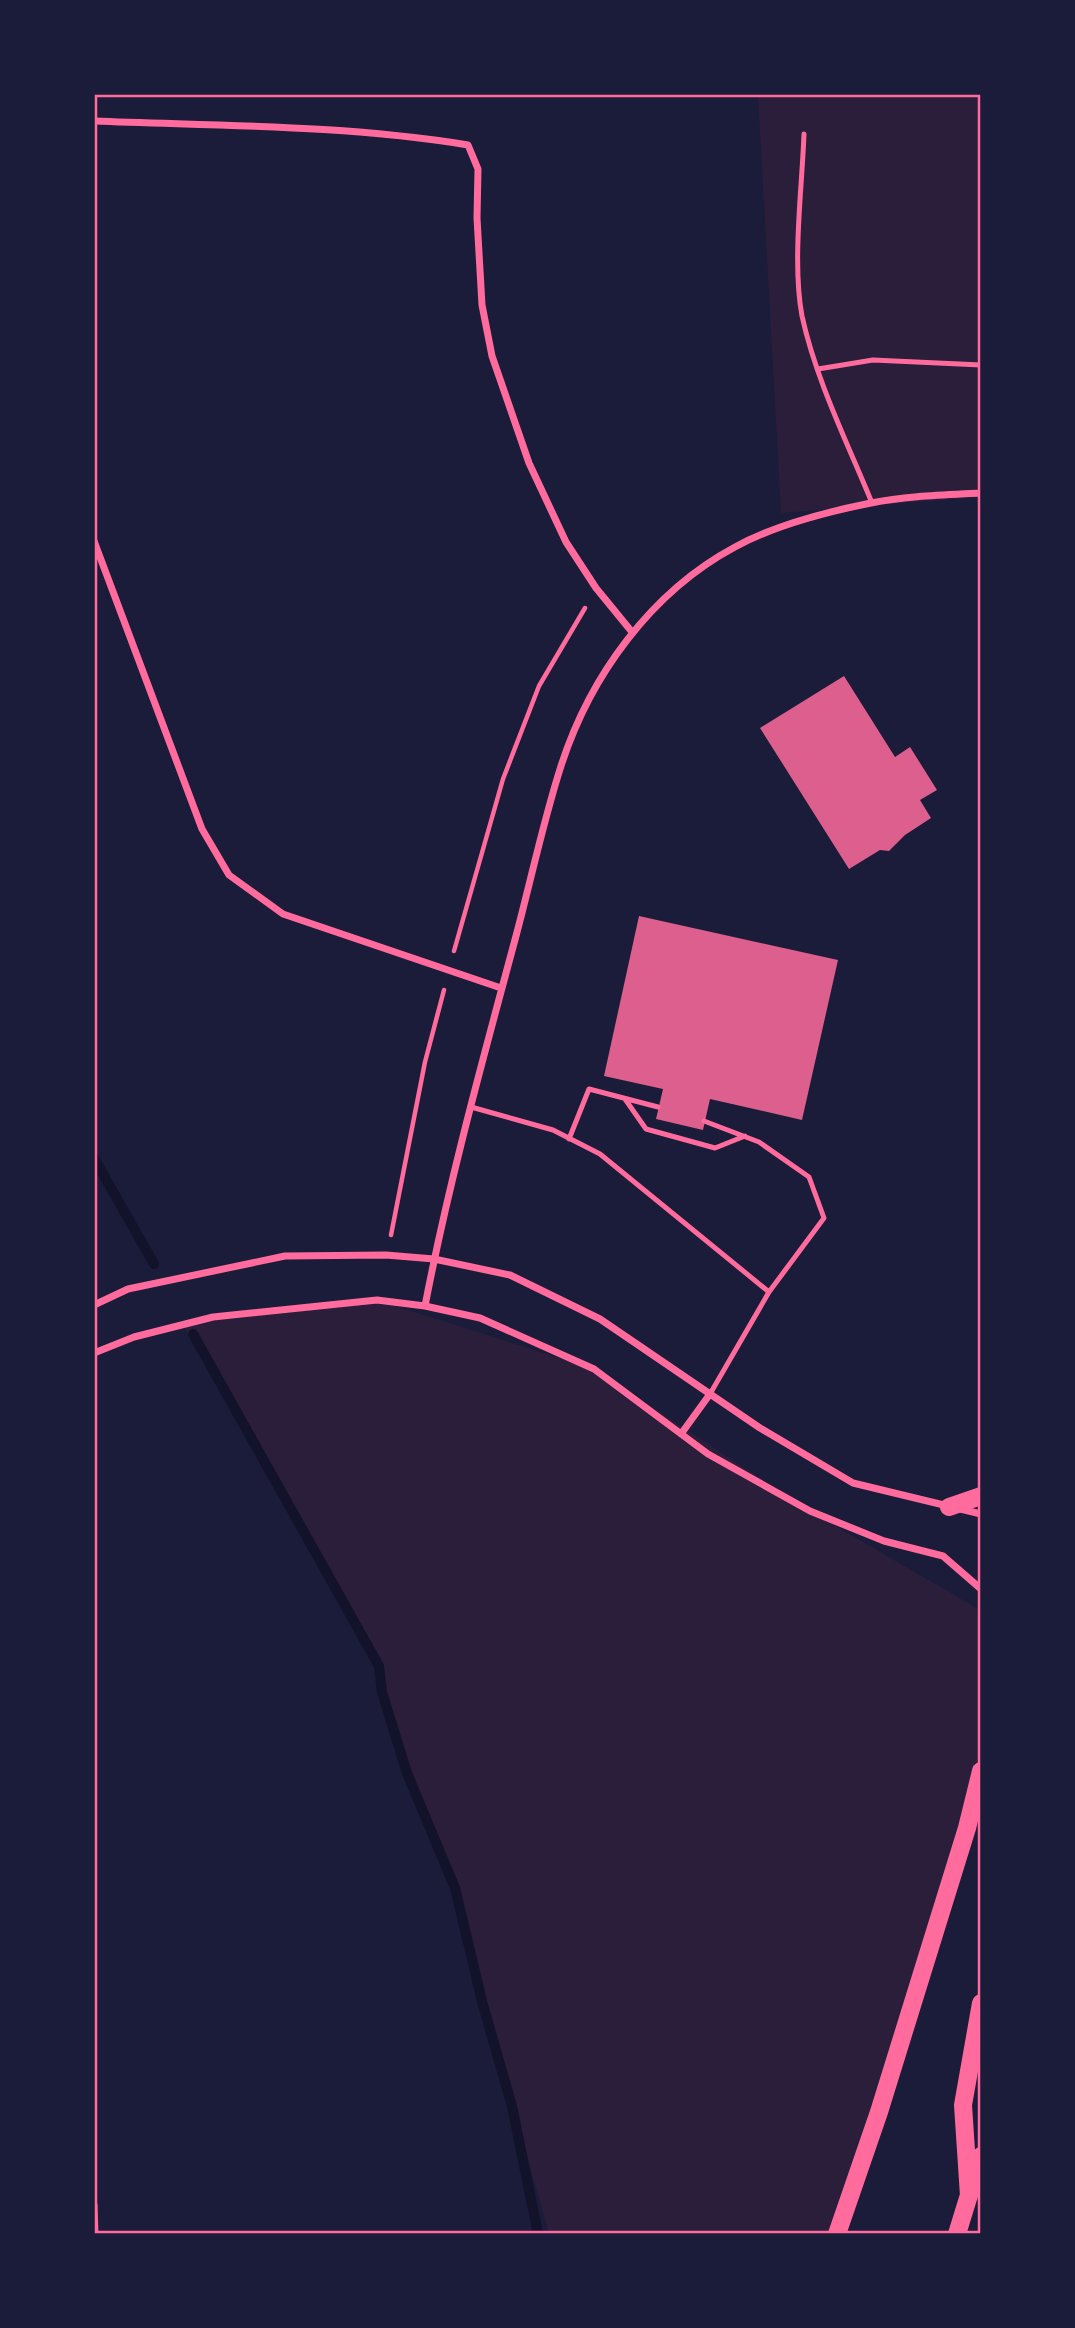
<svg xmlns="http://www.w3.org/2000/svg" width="1075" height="2328" font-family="'Exo 2',sans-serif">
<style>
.green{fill:#2a1e3b}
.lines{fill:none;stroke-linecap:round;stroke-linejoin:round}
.stream{stroke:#12122b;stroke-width:10}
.building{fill:#dd5f8e}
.path{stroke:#ff6b9d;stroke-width:4.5}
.service{stroke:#ff6b9d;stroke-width:5}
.minor{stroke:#ff6b9d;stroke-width:7}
.primary{stroke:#ff6b9d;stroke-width:18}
.neatline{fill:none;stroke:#ff6b9d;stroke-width:2.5}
</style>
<rect width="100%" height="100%" fill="#1b1b3a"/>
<path class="green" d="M 758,95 L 980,95 L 980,497 L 781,513 Z
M 377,1300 L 594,1369 L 810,1511 L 980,1610 L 980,1752 L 879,2112 L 837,2233 L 549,2233 L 438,1849 L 367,1644 L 182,1324 Z"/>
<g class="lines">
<path class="stream" d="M 94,1158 L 154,1264
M 193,1334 L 379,1666 L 382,1692 L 407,1773 L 455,1888 L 483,2005 L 512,2106 L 538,2234"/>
</g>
<path class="building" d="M 844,676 L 895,757 L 910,747 L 937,790 L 920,800 L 931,818 L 905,835 L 889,851 L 880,850 L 849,869 L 760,728 Z
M 639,916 L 838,960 L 802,1120 L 710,1099 L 703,1130 L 656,1119 L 663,1089 L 604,1076 Z"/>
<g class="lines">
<path class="path" d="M 454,951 L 503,779 L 539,686 L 585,608
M 391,1235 L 425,1062 L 444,990"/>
<path class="service" d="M 804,134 C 802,189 792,263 802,316 C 816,380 847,442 872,503
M 818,369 L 873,360 L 981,365
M 625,1099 L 646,1129 L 715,1148 L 745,1136
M 471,1107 L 553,1130 L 600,1154 L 769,1292 L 710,1394
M 704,1121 L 759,1142 L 809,1177 L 824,1218 L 769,1292
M 569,1139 L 589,1089 L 658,1107"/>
<path class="minor" d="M 94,121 C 219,126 345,125 468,145 L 478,169 L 477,218 L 482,305 L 492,356 L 529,463 L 566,542 L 596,588 L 632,632
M 94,541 L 202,829 L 229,875 L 283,914 L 501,988
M 94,1305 L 128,1289 L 285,1256 L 386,1255 L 434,1259 L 510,1275 L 600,1319 L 760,1428 L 853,1483 L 981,1514
M 425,1306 C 449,1181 483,1059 516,936 C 531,880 543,822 561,766 C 590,676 651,592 735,547 C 775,525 826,512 871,503 C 906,496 944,495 981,493
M 94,1353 L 134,1337 L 213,1317 L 377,1300 L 425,1306 L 480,1318 L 594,1369 L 708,1454 L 810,1511 L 884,1541 L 943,1556 L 981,1589
M 681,1434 L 710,1394
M 94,2205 L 95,2234"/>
<path class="primary" d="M 949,1507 L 981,1496
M 969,2196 L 963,2105 L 981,2003
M 837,2234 L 879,2112 L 967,1828 L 981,1771
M 957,2234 L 981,2156"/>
</g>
<rect width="1075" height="2328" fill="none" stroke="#1b1b3a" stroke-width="192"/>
<rect x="96" y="96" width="883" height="2136" class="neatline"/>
</svg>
